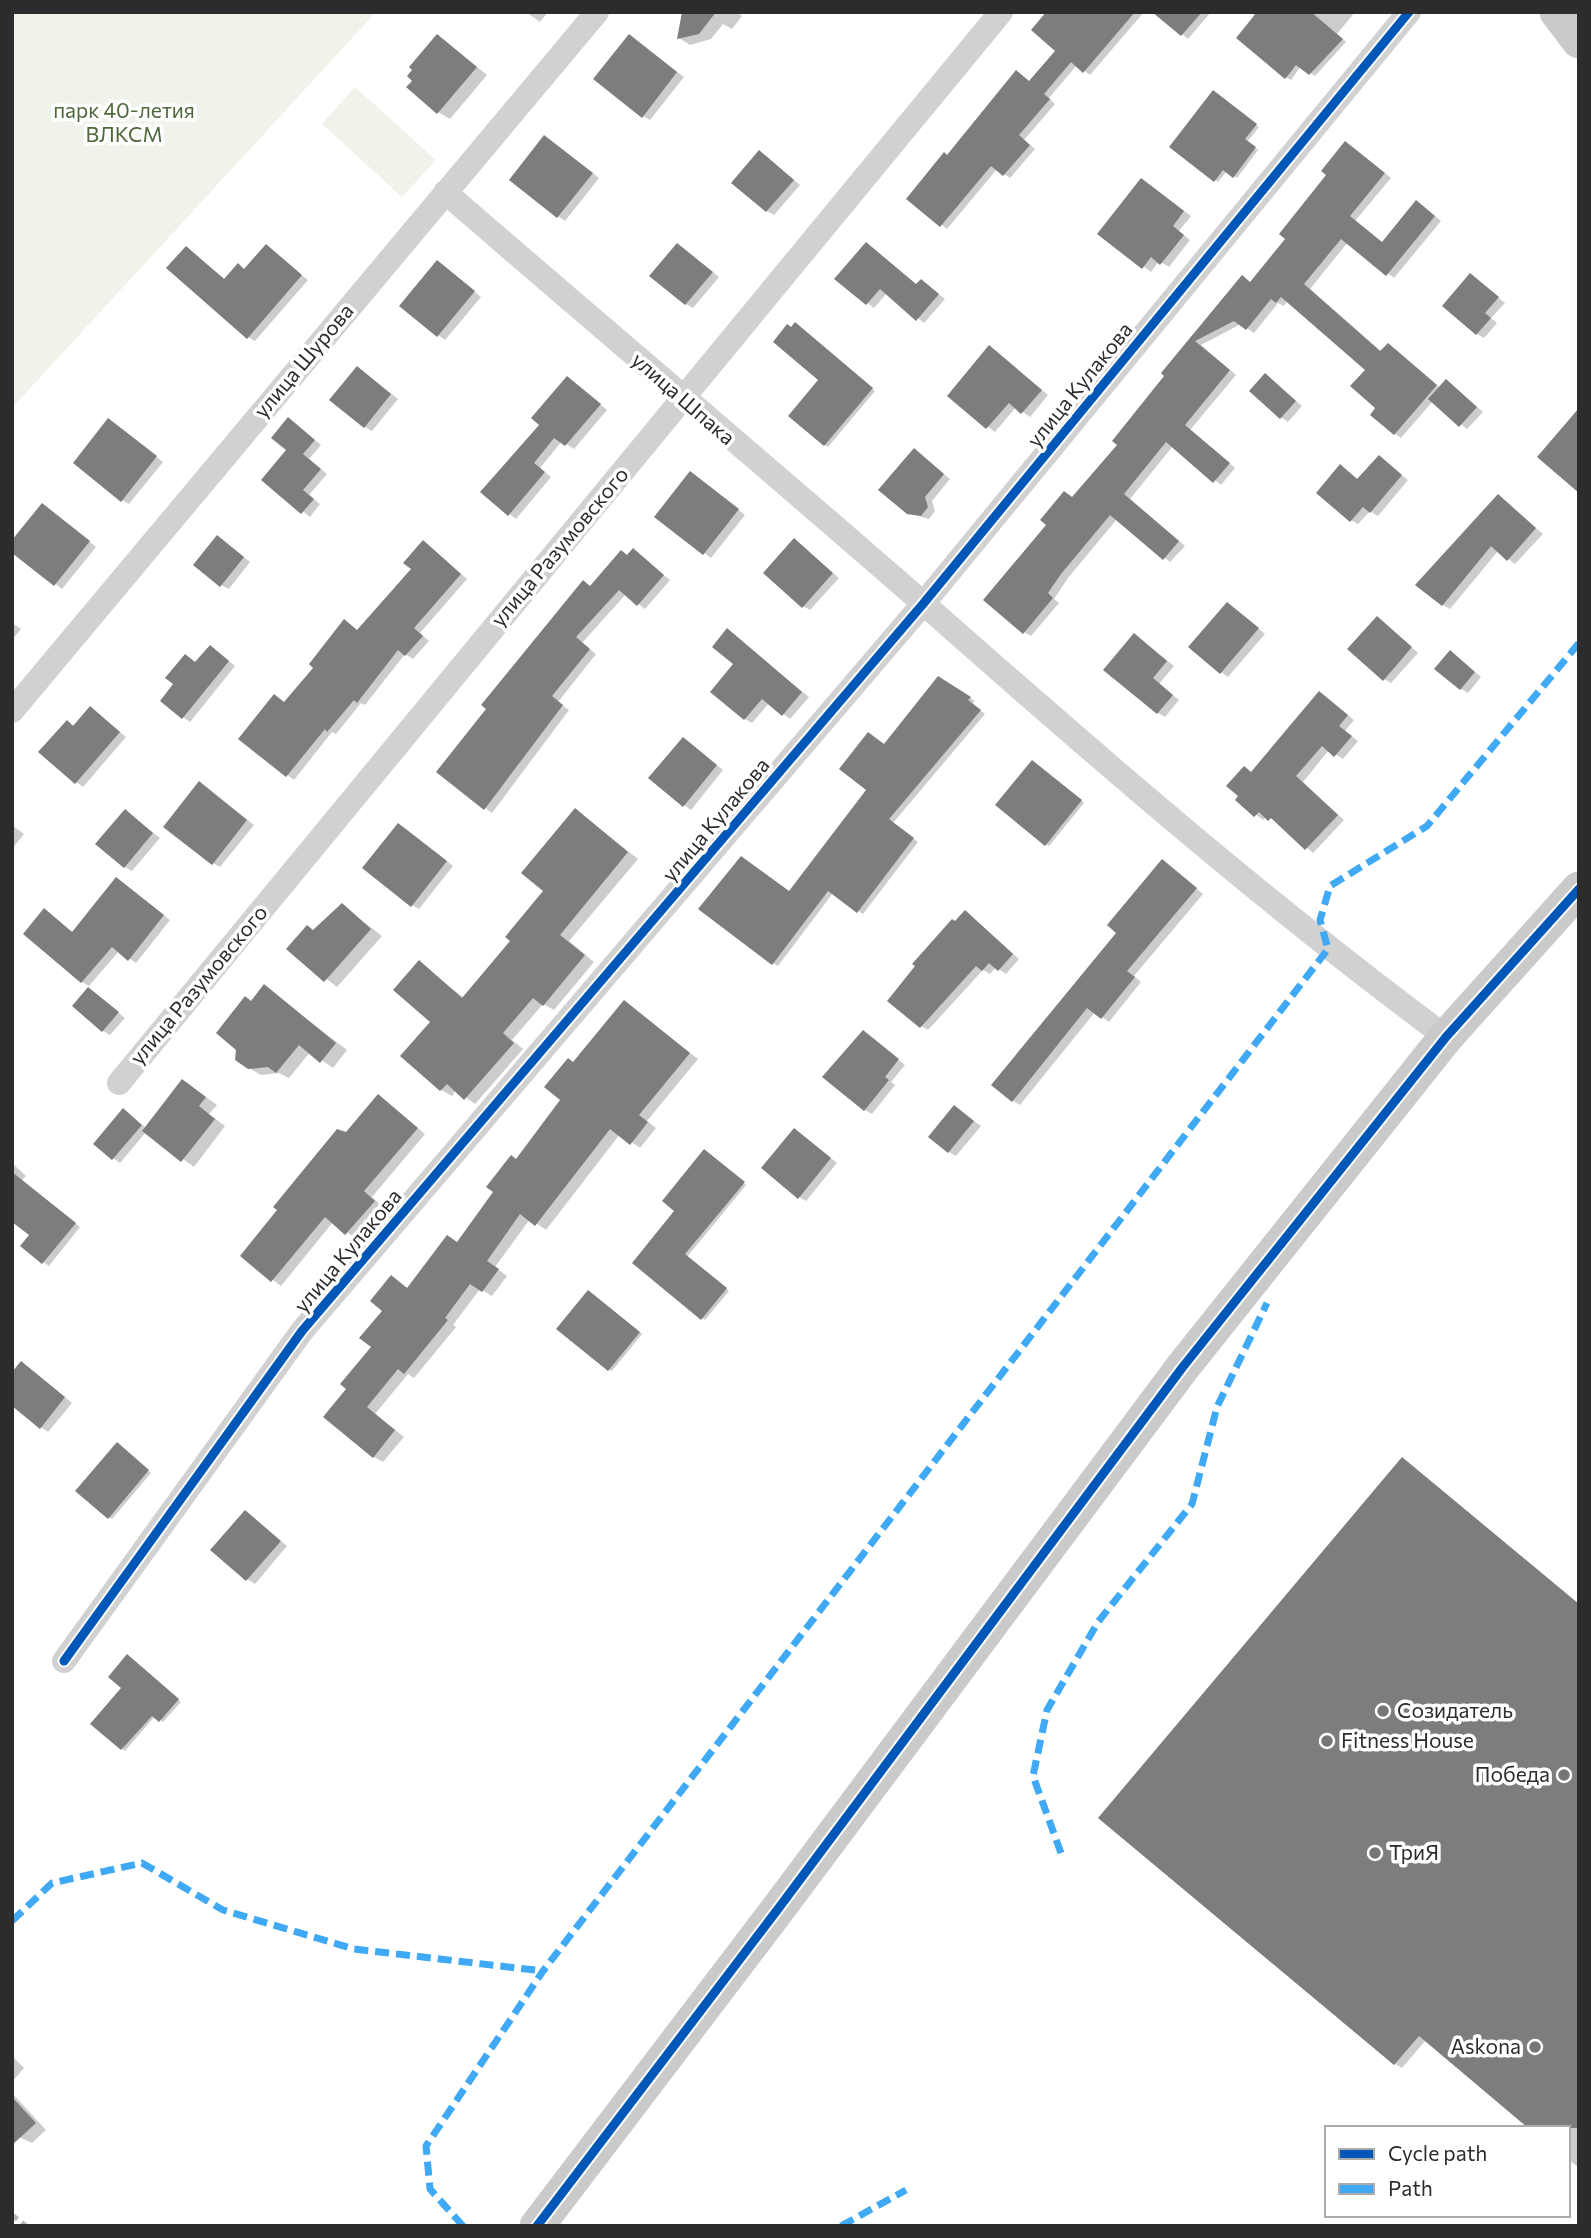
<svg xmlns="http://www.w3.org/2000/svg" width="1591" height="2238" font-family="Commissioner,sans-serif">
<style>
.green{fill:#eff3ea}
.shadow{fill:#0003}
.building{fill:#7d7d7d}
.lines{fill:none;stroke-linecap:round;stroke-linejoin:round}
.street{stroke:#d1d1d1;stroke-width:24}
.secondary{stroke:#cacaca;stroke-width:35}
.rail{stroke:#b8b8b8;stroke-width:5;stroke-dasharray:7 5;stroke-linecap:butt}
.quiet{stroke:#3fa9f5;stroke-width:7;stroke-dasharray:14 7;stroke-linecap:butt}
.cycleway-casing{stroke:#fff;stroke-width:13}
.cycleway{stroke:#0057b8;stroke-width:9}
.poi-dot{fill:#767676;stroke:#fff;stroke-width:2.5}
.labels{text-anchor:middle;stroke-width:7;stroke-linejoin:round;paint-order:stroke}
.park-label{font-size:21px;fill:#4d683a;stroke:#fff}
.street-label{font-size:21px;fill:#2c2c2c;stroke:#fff}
.poi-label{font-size:21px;fill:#2c2c2c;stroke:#fff;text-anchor:start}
</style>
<rect width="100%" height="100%" fill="#fff"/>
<path class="green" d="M 12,12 L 376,12 L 12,408 Z
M 355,87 L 436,160 L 402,197 L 322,124 Z"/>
<path class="shadow" d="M 526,12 L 548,12 L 540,22 Z
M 684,12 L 736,12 L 742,16 L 732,29 L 723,24 L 711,39 L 690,45 L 679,38 Z
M 1049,12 L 1144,12 L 1090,75 L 1077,65 L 1049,98 L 1055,104 L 1024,140 L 1035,149 L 1010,178 L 997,169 L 947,229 L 908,199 L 948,156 L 1030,83 L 1058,51 Z
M 1155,12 L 1211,12 L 1188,39 Z
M 1252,12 L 1355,12 L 1337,34 L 1346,42 L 1315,76 L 1301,66 L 1291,80 L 1286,77 Z
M 438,36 L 487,75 L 450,119 L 438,112 Z
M 637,41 L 684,77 L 650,120 L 643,116 Z
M 1217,94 L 1259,127 L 1247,142 L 1258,150 L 1237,178 L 1227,171 L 1218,182 L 1172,146 Z
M 545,137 L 599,178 L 565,221 L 558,216 Z
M 1352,147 L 1391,178 L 1355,221 L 1383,243 L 1423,206 L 1441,221 L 1394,278 L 1348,242 L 1310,289 L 1382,352 L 1395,349 L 1440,388 L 1453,386 L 1483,412 L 1467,429 L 1433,401 L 1401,438 L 1395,434 L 1378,408 L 1367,369 L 1288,300 L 1284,306 L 1278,303 L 1254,333 L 1241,324 L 1201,345 L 1236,375 L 1190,430 L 1235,468 L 1221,485 L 1173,446 L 1130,499 L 1185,546 L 1170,562 L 1117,519 L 1068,578 L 1054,599 L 1059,603 L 1031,636 L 1024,632 L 1073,498 L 1120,445 L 1167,376 L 1163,372 L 1251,283 L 1288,239 Z
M 766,156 L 800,185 L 774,215 L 767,211 Z
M 1149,184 L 1191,216 L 1179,231 L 1190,240 L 1169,267 L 1159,261 L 1151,272 L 1099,233 Z
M 866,244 L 918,286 L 922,281 L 945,299 L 924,323 L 887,293 L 874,308 L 837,279 Z
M 678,245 L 719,277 L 693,308 L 686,304 Z
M 266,246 L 308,280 L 255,341 L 248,337 L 186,248 L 226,280 L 245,270 Z
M 445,267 L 481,297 L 445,340 L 438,335 Z
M 1470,275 L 1505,303 L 1491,318 L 1497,323 L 1484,338 L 1477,334 Z
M 799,326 L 875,391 L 828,447 L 825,445 L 821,380 L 792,329 Z
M 990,348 L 1048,395 L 1030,417 L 1016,407 L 995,432 L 949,396 Z
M 365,373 L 398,399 L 372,431 L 365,427 Z
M 568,378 L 607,410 L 574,449 L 562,441 L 540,468 L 551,477 L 516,519 L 509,514 L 542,424 Z
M 1272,380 L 1302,406 L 1288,422 L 1281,417 Z
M 289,419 L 321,445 L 309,459 L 327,474 L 309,495 L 320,504 L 310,517 L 263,480 L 289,450 Z
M 116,425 L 163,462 L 129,504 L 122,500 Z
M 921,455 L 950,479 L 932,501 L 935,511 L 929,519 L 908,513 Z
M 1379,457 L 1408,480 L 1378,516 L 1370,511 L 1358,524 L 1351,520 L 1347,471 L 1359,480 Z
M 698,478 L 745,515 L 711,558 L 704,553 Z
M 1499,497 L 1543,534 L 1515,564 L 1498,551 L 1450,609 L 1443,605 Z
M 49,509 L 96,547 L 62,589 L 12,551 Z
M 794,540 L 839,578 L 810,610 L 803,606 Z
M 225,542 L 250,562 L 229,589 L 221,585 Z
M 430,547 L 467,579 L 420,633 L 429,641 L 413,659 L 405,654 L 365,705 L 361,703 L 336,734 L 332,732 L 294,780 L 240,739 L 285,704 L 352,626 L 358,631 Z
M 634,551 L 670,580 L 645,609 L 626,594 L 582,643 L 596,654 L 558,702 L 569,710 L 492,813 L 438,772 L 591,587 Z
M 1227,604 L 1265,634 L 1228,677 L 1221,672 Z
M 1377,618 L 1418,653 L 1391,683 L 1384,679 Z
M 12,623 L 21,629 L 12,640 Z
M 728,631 L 809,697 L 790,719 L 769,703 L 752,723 L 745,719 Z
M 1141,640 L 1174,666 L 1159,684 L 1179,700 L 1165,717 L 1158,713 Z
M 217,651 L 235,666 L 190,722 L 183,717 L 196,664 Z
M 1457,657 L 1481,677 L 1468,693 L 1461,689 Z
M 939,678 L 975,701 L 972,704 L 985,714 L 893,823 L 918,842 L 863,914 L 833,893 L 778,966 L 773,963 L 790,893 L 869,789 L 885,746 Z
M 1320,693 L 1354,720 L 1345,731 L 1358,741 L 1343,759 L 1329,750 L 1303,782 L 1344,820 L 1313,853 L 1278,822 L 1266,816 L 1263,820 L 1237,800 L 1245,768 L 1253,773 Z
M 91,708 L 126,737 L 83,787 L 76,782 L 67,722 L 75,726 Z
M 690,743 L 723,770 L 691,810 L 684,805 Z
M 1035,764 L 1084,803 L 1049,846 L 1046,844 Z
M 207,788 L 254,825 L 220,867 L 213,863 Z
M 576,810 L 638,859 L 569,941 L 594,962 L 554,1010 L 543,1004 L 512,1040 L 523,1049 L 475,1104 L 456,1090 L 452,1096 L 441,1090 L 432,1022 L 419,962 L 464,998 L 512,941 L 546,891 Z
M 132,816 L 160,838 L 132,871 L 125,867 Z
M 12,825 L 24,834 L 12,849 Z
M 406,829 L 453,866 L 419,909 L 412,905 Z
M 1169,866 L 1203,894 L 1134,976 L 1141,982 L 1109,1022 L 1095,1012 L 1020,1105 L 1013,1101 L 1119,933 Z
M 123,883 L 170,920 L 136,963 L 119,951 L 89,986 L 82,982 L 45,911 L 74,933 Z
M 342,905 L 382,936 L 337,987 L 288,949 L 314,932 Z
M 972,917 L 1019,959 L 1006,974 L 996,967 L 990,974 L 983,970 L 928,1030 L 921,1026 L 956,923 Z
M 265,987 L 347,1050 L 333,1068 L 310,1052 L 289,1078 L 279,1073 L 261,1075 L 249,1068 L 238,1049 L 252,1002 Z
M 89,989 L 125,1018 L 110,1035 L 103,1031 Z
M 624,1002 L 698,1059 L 647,1121 L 656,1128 L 640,1148 L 620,1134 L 546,1230 L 530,1219 L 495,1267 L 507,1276 L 492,1296 L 480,1289 L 453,1325 L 456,1327 L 414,1378 L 408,1374 L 375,1414 L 404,1437 L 383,1462 L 374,1457 L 349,1389 L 373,1347 L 392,1278 L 409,1289 L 458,1243 L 562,1100 L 574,1064 Z
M 864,1032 L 905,1065 L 891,1082 L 895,1085 L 872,1114 L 865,1110 Z
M 183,1081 L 217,1105 L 209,1114 L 225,1126 L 194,1167 L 146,1132 L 120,1163 L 113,1158 L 124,1111 L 146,1128 Z
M 378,1096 L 425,1134 L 372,1197 L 383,1207 L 355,1238 L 333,1222 L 281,1286 L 242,1256 Z
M 955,1107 L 981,1126 L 956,1156 L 949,1152 Z
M 801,1134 L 837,1163 L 806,1201 L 799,1197 Z
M 708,1153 L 746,1185 L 687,1257 L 729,1291 L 705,1320 L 634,1263 L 677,1211 Z
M 12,1163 L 26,1176 L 22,1180 L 80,1227 L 49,1266 L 22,1246 L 31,1235 L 12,1220 Z
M 592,1294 L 642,1334 L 612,1371 L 609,1370 Z
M 28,1368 L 72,1403 L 48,1432 L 41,1427 Z
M 120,1446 L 151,1473 L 112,1519 L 109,1517 Z
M 1402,1459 L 1579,1605 L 1579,2168 L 1568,2159 L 1568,2128 L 1426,2040 L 1402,2068 L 1395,2064 Z
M 245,1512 L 287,1546 L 255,1584 L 247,1579 Z
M 131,1658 L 181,1702 L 163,1722 L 155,1716 L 125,1751 L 93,1723 L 123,1688 Z
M 12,2056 L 24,2068 L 12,2082 Z
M 12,2093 L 46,2130 L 32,2143 L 12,2134 Z"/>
<path class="building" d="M 682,12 L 716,12 L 699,34 L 677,39 Z
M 1046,12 L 1135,12 L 1083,73 L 1071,62 L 1044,94 L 1050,99 L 1019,135 L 1030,145 L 1003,176 L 991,166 L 940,227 L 906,199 L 944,152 L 947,155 L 1016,70 L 1029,81 L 1055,51 L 1031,30 Z
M 1152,12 L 1202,12 L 1181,36 Z
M 1257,12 L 1311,12 L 1343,39 L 1309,75 L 1296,65 L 1285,79 L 1236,38 Z
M 437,34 L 477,67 L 437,114 L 406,87 L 412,81 L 407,76 L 412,70 L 409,67 Z
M 629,34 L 677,72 L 642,118 L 593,79 Z
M 1213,90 L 1257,124 L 1245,139 L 1256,147 L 1233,178 L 1223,170 L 1214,182 L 1169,147 Z
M 544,135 L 593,173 L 557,218 L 509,180 Z
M 1345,141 L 1385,173 L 1350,216 L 1382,242 L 1416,200 L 1435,216 L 1386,276 L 1341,239 L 1304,284 L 1380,351 L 1388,343 L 1437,385 L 1394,435 L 1370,415 L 1375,408 L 1350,386 L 1365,370 L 1281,297 L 1276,303 L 1271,299 L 1246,330 L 1234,321 L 1195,341 L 1230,370 L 1185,425 L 1230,463 L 1213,483 L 1166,442 L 1124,494 L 1179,541 L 1163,560 L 1110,515 L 1061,574 L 1048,593 L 1053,598 L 1023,634 L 983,600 L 1046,525 L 1040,520 L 1064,491 L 1072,497 L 1117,445 L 1112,441 L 1164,376 L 1161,373 L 1242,275 L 1250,282 L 1285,239 L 1279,234 L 1326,175 L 1321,171 Z
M 759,150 L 794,180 L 766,212 L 731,183 Z
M 1141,178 L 1184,211 L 1173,226 L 1184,235 L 1160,265 L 1151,257 L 1142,269 L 1097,234 Z
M 866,242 L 916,284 L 921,279 L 939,294 L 916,321 L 880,289 L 866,305 L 834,279 Z
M 677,243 L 713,272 L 685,305 L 649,276 Z
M 266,244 L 302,275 L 247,339 L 166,268 L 186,246 L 224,279 L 238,263 L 244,269 Z
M 437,260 L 475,291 L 437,337 L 399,306 Z
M 1470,273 L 1499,297 L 1485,313 L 1491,318 L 1476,335 L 1442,306 Z
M 795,322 L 873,388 L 824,446 L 788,416 L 818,380 L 773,342 L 787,324 L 791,327 Z
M 989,345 L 1042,390 L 1021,414 L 1009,403 L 986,429 L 947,396 Z
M 357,366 L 391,394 L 364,428 L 329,400 Z
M 1265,373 L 1296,401 L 1280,419 L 1249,391 Z
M 567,376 L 601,404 L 565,446 L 554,438 L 534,463 L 545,472 L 508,516 L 480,492 L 539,425 L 531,418 Z
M 1446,379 L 1477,407 L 1459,427 L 1428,399 Z
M 1579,408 L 1579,493 L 1537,457 Z
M 288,417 L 315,440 L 303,454 L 321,469 L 303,490 L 314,499 L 301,514 L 261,480 L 286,450 L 271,438 Z
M 108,418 L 157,456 L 121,502 L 73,463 Z
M 914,448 L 944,474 L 925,497 L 928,507 L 921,516 L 907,514 L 878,490 Z
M 1379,455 L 1402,475 L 1370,513 L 1363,507 L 1350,522 L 1316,493 L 1340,464 L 1357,479 Z
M 690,471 L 739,509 L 703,555 L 654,517 Z
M 1498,494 L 1536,528 L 1507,561 L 1491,546 L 1442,606 L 1415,585 Z
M 42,503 L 90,541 L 54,586 L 12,553 L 12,540 Z
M 217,535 L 244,557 L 220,587 L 193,565 Z
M 794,538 L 833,573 L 802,608 L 763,573 Z
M 423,540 L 461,574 L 414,628 L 423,636 L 405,656 L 398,650 L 357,703 L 354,700 L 327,732 L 325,729 L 286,777 L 238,739 L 274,694 L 284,702 L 313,668 L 309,664 L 344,619 L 357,630 L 411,569 L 403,563 Z
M 633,548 L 664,575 L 637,606 L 619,590 L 576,637 L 590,649 L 552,696 L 563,705 L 484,810 L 436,772 L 486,709 L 481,705 L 583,580 L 590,586 L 621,550 L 627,555 Z
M 1227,602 L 1259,628 L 1220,674 L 1188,647 Z
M 1377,616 L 1412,647 L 1383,681 L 1347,649 Z
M 727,628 L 802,692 L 782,716 L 762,699 L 744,720 L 710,692 L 733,664 L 712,647 Z
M 1134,633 L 1167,661 L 1153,678 L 1173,695 L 1157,714 L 1103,670 Z
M 210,645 L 229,661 L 182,719 L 160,701 L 173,684 L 165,678 L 185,654 L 195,662 Z
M 1450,650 L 1475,672 L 1460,690 L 1434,669 Z
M 938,676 L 971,697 L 968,700 L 981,710 L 889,819 L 914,838 L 857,913 L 828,891 L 772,965 L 698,909 L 741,856 L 789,891 L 866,790 L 839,769 L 868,732 L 884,744 Z
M 1319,691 L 1348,715 L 1339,726 L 1352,736 L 1334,757 L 1322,746 L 1296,776 L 1338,815 L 1305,850 L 1271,818 L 1268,821 L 1259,812 L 1254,817 L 1235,800 L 1238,796 L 1226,786 L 1244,766 L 1251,772 Z
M 90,706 L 120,732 L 75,784 L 38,752 L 67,720 L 73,726 Z
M 683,737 L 717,765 L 683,807 L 648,778 Z
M 1032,760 L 1082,800 L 1045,846 L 995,805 Z
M 199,781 L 247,820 L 212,865 L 163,827 Z
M 575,808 L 628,852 L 560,935 L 585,955 L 543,1006 L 533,998 L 503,1033 L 514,1043 L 464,1100 L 447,1084 L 440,1091 L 400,1056 L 430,1022 L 393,990 L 419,960 L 462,998 L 510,941 L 505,937 L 543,891 L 521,873 Z
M 125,809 L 153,833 L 124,868 L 95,844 Z
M 398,823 L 447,861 L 411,907 L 362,868 Z
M 1162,859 L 1197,888 L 1127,971 L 1135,977 L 1101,1019 L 1087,1008 L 1012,1102 L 991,1085 L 1116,933 L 1107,925 Z
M 116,877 L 164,915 L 128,961 L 112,947 L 81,983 L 23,934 L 44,908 L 72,932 Z
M 342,903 L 371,929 L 324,982 L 286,949 L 307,925 L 313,930 Z
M 965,910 L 1013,954 L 998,971 L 989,963 L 982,971 L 976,966 L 920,1028 L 887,1001 L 915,966 L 912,964 L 952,919 L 955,921 Z
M 264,984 L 336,1043 L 320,1063 L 299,1045 L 276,1073 L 268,1067 L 248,1069 L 235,1060 L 236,1050 L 216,1033 L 245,996 L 251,1001 Z
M 88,987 L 119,1012 L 102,1032 L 72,1006 Z
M 624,1000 L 690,1053 L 639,1115 L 648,1122 L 630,1145 L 610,1129 L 535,1226 L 520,1214 L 487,1261 L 499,1269 L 482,1292 L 470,1284 L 445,1318 L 448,1320 L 404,1374 L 398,1369 L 367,1407 L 395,1430 L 373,1458 L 323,1417 L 346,1389 L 340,1384 L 371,1347 L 359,1338 L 382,1311 L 370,1301 L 391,1275 L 407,1288 L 447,1235 L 457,1242 L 493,1192 L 486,1187 L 511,1155 L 516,1159 L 560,1100 L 544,1087 L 568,1058 L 573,1062 Z
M 863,1030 L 899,1059 L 885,1077 L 889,1080 L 864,1111 L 822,1077 Z
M 182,1079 L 206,1097 L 199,1106 L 215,1119 L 181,1162 L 142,1131 Z
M 378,1094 L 418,1128 L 364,1191 L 375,1201 L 345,1235 L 325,1217 L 271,1282 L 240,1256 L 277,1210 L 273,1207 L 337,1129 L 346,1132 Z
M 954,1105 L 974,1121 L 948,1153 L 928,1137 Z
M 123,1108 L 142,1125 L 112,1160 L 93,1144 Z
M 794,1128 L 831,1158 L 798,1199 L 761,1168 Z
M 704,1149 L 745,1182 L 685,1254 L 727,1288 L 701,1320 L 632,1263 L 674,1211 L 662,1201 Z
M 12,1172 L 76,1223 L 42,1264 L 20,1246 L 29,1235 L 12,1222 Z
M 588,1290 L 640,1332 L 608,1371 L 556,1329 Z
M 21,1361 L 65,1397 L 40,1429 L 12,1406 L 12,1372 Z
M 117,1442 L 149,1470 L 108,1519 L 75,1491 Z
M 1402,1457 L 1579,1604 L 1579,2128 L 1528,2128 L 1419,2036 L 1394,2065 L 1098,1818 Z
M 245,1510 L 281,1541 L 246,1581 L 210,1550 Z
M 127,1654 L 179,1699 L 159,1722 L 152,1716 L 121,1750 L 90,1724 L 121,1688 L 108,1677 Z
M 12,2097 L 36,2123 L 12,2145 Z"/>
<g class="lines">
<path class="street" d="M 445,192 C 604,330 765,465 924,604 C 1094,754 1264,902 1446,1037
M 12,711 L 597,12
M 119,1083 L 1001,12
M 64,1661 L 302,1331 L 923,604 L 1409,12"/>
<path class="secondary" d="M 1557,12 L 1579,41
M 537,2226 L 778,1909 L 1182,1368 L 1446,1037 L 1579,889"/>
<path class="rail" d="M 12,2215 L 26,2226"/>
<path class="quiet" d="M 1061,1853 L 1033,1776 L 1047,1710 L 1098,1622 L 1192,1504 L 1217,1407 L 1267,1303
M 12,1921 L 52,1883 L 142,1863 L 223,1910 L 354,1949 L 543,1971
M 463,2226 L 430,2189 L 426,2146 L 543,1971 L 1328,949 L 1320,920 L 1330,886 L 1427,826 L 1579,643
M 841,2226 L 906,2190"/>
<defs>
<path id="cycleway" d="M 64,1661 L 302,1331 L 923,604 L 1409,12
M 537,2226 L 778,1909 L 1182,1368 L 1446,1037 L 1579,889"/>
</defs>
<use href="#cycleway" class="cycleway-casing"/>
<use href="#cycleway" class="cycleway"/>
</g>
<g class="poi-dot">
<circle cx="1383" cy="1711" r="7"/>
<circle cx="1327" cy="1741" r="7"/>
<circle cx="1564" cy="1775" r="7"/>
<circle cx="1375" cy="1853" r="7"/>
<circle cx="1535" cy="2047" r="7"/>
</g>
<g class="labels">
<g class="park-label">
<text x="124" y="118">парк 40-летия<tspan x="124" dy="24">ВЛКСМ</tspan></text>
</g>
<g class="street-label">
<text transform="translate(304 361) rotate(-50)" y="7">улица Шурова</text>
<text transform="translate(1080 385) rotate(-51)" y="7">улица Кулакова</text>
<text transform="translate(683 399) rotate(41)" y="7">улица Шпака</text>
<text transform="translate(560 547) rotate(-50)" y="7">улица Разумовского</text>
<text transform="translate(716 820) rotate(-50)" y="7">улица Кулакова</text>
<text transform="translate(199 985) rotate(-50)" y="7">улица Разумовского</text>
<text transform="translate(348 1251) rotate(-50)" y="7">улица Кулакова</text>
</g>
<g class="poi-label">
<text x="1397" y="1718">Созидатель</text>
<text x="1341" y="1748">Fitness House</text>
<text x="1550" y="1782" text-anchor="end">Победа</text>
<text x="1389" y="1860">ТриЯ</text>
<text x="1521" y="2054" text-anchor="end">Askona</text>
</g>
</g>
<rect width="1591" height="2238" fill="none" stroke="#2c2c2c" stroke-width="28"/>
<rect x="1325" y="2126" width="245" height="91" fill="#ffffff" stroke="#ababab" stroke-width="2"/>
<rect x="1339" y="2149" width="35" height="10" fill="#0057b8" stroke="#ababab" stroke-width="2"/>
<text x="1388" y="2161" font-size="21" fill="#2c2c2c">Cycle path</text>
<rect x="1339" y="2184" width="35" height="10" fill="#3fa9f5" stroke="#ababab" stroke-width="2"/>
<text x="1388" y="2196" font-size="21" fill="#2c2c2c">Path</text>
</svg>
